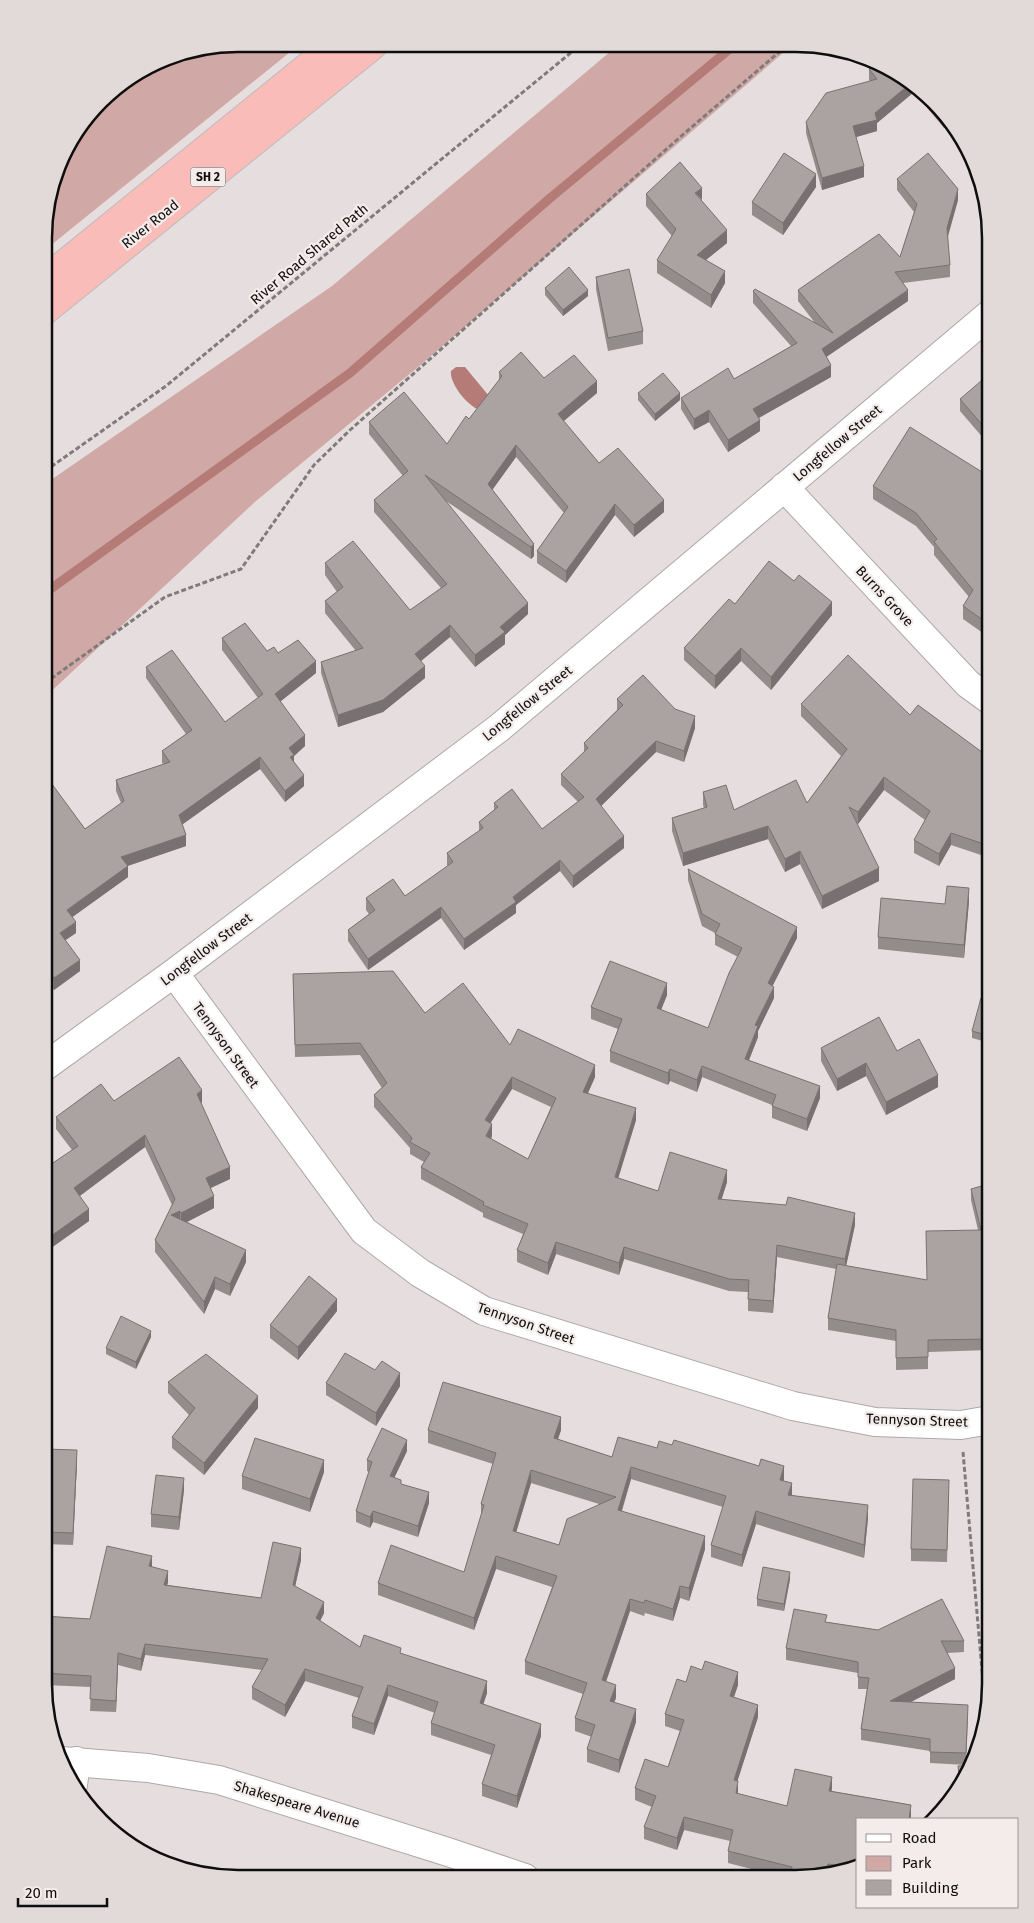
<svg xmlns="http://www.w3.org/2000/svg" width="1034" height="1923" font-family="'Fira Sans',sans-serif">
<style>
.green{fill:#d0a8a5}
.water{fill:#b57c77}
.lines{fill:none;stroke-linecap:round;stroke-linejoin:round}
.stream{stroke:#b57c77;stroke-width:9}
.minor-casing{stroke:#afa8a8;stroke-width:30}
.tertiary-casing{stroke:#afa8a8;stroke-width:30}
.trunk-casing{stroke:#bcbbbb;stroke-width:30}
.path{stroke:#807b7b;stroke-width:3;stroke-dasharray:5 2.5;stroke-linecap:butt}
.minor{stroke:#fff;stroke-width:28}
.tertiary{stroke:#fff;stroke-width:28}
.trunk{stroke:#fabcb8;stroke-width:28}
.wall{fill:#928c8b;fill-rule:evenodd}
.shaded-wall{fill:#777271}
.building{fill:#aaa3a2;stroke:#777271;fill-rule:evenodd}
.labels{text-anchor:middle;stroke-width:4.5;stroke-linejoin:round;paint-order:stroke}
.shield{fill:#f3eceb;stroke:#535050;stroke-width:1}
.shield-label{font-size:12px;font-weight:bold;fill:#0f0d0d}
.street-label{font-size:14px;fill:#0f0d0d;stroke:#f3eceb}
.rim{fill:none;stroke:#0f0d0d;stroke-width:2.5}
</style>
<rect width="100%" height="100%" fill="#e6dede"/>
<path class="green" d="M 238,44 L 300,44 L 45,250 L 45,213 L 64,152 L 110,92 L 164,58 Z
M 617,46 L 790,47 L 424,362 L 256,501 L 45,697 L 45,484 L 332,286 Z"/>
<path class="water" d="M 456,367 L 465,367 L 489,396 L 480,410 C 468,407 449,383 451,371 Z"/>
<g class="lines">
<path class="stream" d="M 45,593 L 350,373 L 549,199 L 732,47"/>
<defs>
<path id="minor" d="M 784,487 L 968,684 L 990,700
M 174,973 L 364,1231 L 420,1273 L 484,1311 L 793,1406 L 875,1422 L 961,1425 L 990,1420
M 44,1067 L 174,973 L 499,728 L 990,314
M 73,1785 L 76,1761"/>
<path id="tertiary" d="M 61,1761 L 148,1768 L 219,1780 L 448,1852 L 525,1878"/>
<path id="trunk" d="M 45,280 L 336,44
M 45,310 L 373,45"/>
</defs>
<use href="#minor" class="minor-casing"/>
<use href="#tertiary" class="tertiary-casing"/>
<use href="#trunk" class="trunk-casing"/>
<path class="path" d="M 45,471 L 166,386 L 579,46
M 45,683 L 165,597 L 241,569 L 314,465 L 350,430 L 679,138 L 785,47
M 963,1452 L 986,1716"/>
<use href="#minor" class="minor"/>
<use href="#tertiary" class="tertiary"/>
<use href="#trunk" class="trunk"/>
</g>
<path class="wall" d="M 881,64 L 924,92 L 951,123 L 944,128 L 914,92 L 877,123 L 877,131 L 856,137 L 864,177 L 822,190 L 806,133 L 806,122 L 870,81 L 869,80 L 869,69 Z
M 975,165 L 980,176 L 981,186 L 974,178 Z
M 897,179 L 958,200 L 947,237 L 950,265 L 950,277 L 903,283 L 908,301 L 826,357 L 831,377 L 759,418 L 760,431 L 728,452 L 709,422 L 694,430 L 681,409 L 681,398 L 734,379 L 791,346 L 753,303 L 753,291 L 815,323 L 798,301 L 798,290 L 900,257 L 914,212 L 897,190 Z
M 816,187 L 783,235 L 752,215 L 752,202 Z
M 646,194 L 701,200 L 727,243 L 706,260 L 725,283 L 711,308 L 657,273 L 657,260 L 672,236 L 646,206 Z
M 596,277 L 643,331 L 643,344 L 608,351 L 596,289 Z
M 545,288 L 588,296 L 563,316 L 545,295 Z
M 499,372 L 544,378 L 597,393 L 563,421 L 599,463 L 664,512 L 634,537 L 615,515 L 566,583 L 537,563 L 537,551 L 564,513 L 516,457 L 492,490 L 534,544 L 534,556 L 531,559 L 446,501 L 528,614 L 505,635 L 505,644 L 475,667 L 450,637 L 421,661 L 425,678 L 383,712 L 338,727 L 321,673 L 321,662 L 356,651 L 325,613 L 325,601 L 337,592 L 325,575 L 325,563 L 410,610 L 441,588 L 374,512 L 374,500 L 403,476 L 369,434 L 369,422 L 447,444 L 469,419 L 499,381 Z
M 990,379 L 990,446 L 960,411 L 960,399 L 984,385 Z
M 638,393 L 680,400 L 655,421 L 638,400 Z
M 990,477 L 990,638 L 963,619 L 963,606 L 969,597 L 934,555 L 934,547 L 916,526 L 873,499 L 873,486 Z
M 735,604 L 832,615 L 771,690 L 741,661 L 715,689 L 684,660 L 684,648 Z
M 222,638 L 267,651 L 278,653 L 316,673 L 280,701 L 305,746 L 294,756 L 294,761 L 304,786 L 285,802 L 260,769 L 182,824 L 186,846 L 128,866 L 128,877 L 72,917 L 76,933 L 65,940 L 80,971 L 54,990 L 45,976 L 45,776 L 85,829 L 121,803 L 116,791 L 116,780 L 164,764 L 162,763 L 162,751 L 186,734 L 146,678 L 146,667 L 225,722 L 258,698 L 222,650 Z
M 617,699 L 675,709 L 695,728 L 684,762 L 656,752 L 601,806 L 624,848 L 573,888 L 560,871 L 516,905 L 516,913 L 464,950 L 441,918 L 368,970 L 348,941 L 348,930 L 369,914 L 366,910 L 366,898 L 405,896 L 448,866 L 447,865 L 447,853 L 479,831 L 479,822 L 494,810 L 494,803 L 542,829 L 578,802 L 561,785 L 561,774 L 584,752 L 584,743 L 617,710 Z
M 801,704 L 910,715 L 990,758 L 990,858 L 951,845 L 939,866 L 914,853 L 914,840 L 925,820 L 884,790 L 858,824 L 857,824 L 879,881 L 822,909 L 800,864 L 785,872 L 768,839 L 683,866 L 672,831 L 672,818 L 704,808 L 703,805 L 703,792 L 734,810 L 807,803 L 841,756 L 801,716 Z
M 688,869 L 797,938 L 772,986 L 774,998 L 758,1031 L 758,1037 L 749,1060 L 820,1098 L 807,1131 L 772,1118 L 772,1105 L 702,1077 L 697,1092 L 670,1081 L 668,1085 L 610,1062 L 610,1051 L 618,1029 L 591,1019 L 591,1007 L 667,995 L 661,1010 L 708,1028 L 738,957 L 715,945 L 715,933 L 702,926 L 688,880 Z
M 969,901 L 964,958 L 878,949 L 878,937 L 945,904 Z
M 293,974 L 425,1013 L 595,1077 L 588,1093 L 636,1120 L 618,1178 L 658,1191 L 727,1182 L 721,1200 L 855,1225 L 846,1266 L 927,1280 L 978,1230 L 971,1200 L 971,1189 L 983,1186 L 983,1175 L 990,1173 L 990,1355 L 990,1350 L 928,1352 L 928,1369 L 896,1370 L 896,1341 L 828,1330 L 828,1318 L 836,1269 L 777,1257 L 773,1313 L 748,1311 L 748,1292 L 729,1291 L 624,1259 L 619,1275 L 556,1254 L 548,1275 L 517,1262 L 517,1250 L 523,1234 L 483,1217 L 483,1213 L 421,1179 L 421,1167 L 424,1162 L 410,1154 L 410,1148 L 374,1107 L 374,1095 L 382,1088 L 360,1055 L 295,1057 ZM 512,1089 L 551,1107 L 528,1159 L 491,1139 L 492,1136 L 490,1123 Z
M 990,1000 L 990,1043 L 972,1038 L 972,1031 Z
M 821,1048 L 897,1051 L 938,1087 L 886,1115 L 866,1076 L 837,1091 L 821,1061 Z
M 114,1101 L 202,1102 L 201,1103 L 230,1179 L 211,1188 L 214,1208 L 187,1222 L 246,1262 L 230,1296 L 215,1289 L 204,1314 L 155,1252 L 155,1240 L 172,1205 L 145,1147 L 80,1196 L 89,1221 L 44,1253 L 72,1150 L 56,1129 L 56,1117 Z
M 337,1311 L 298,1360 L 270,1338 L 270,1325 Z
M 151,1337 L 136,1369 L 106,1354 L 106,1348 Z
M 168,1382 L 258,1408 L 204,1475 L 172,1448 L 172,1437 L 189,1415 L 168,1393 Z
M 326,1383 L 400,1386 L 376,1426 L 326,1395 Z
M 428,1430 L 561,1430 L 558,1439 L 612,1457 L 657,1448 L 784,1479 L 784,1481 L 792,1495 L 868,1518 L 864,1558 L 756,1524 L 742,1567 L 711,1557 L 711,1545 L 723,1507 L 631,1479 L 622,1511 L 705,1549 L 689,1601 L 680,1598 L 673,1621 L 645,1613 L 644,1616 L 630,1611 L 606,1682 L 616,1698 L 614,1702 L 636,1722 L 619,1773 L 587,1762 L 587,1749 L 592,1737 L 575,1731 L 575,1718 L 583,1694 L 525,1674 L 525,1661 L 552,1587 L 496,1569 L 474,1630 L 378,1595 L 378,1583 L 464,1572 L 481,1517 L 481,1504 L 493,1464 L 428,1443 ZM 531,1483 L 599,1504 L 559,1545 L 516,1532 Z
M 44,1449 L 77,1462 L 73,1545 L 45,1544 Z
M 407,1451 L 394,1478 L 401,1484 L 429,1503 L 418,1537 L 373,1522 L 370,1528 L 356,1522 L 356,1511 L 369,1472 L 367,1471 L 367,1460 Z
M 324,1472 L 310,1512 L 242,1489 L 242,1476 Z
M 184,1490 L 179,1530 L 151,1527 L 151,1514 Z
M 949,1493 L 947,1562 L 911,1561 L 911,1549 Z
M 301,1560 L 295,1586 L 324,1613 L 320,1621 L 360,1647 L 401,1653 L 487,1693 L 483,1704 L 541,1736 L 517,1808 L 482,1796 L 482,1784 L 491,1755 L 431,1735 L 431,1723 L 435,1713 L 388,1696 L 374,1735 L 352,1728 L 352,1716 L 359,1698 L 305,1681 L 285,1717 L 252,1699 L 252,1687 L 262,1670 L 145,1655 L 141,1671 L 118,1665 L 116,1712 L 90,1711 L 91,1687 L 44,1685 L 44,1616 L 90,1619 L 152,1567 L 168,1582 L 167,1585 L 261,1598 Z
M 790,1579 L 784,1611 L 757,1606 L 757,1599 Z
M 990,1588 L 990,1651 L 986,1651 L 985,1596 L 990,1596 Z
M 827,1622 L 878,1630 L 964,1641 L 964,1652 L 947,1653 L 955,1679 L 910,1702 L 968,1716 L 966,1765 L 930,1763 L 930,1751 L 861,1740 L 861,1729 L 867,1689 L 858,1689 L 858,1673 L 786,1660 L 786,1648 Z
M 686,1682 L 738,1685 L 734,1697 L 758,1717 L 737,1781 L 738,1794 L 787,1806 L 832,1789 L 831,1791 L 911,1805 L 911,1819 L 858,1819 L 858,1869 L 796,1879 L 790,1879 L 728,1863 L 728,1851 L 730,1841 L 684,1830 L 677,1850 L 644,1839 L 644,1827 L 652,1807 L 635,1800 L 635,1788 L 668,1767 L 680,1731 L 665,1726 L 665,1714 Z"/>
<path class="shaded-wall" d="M 911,83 L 914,86 L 914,92 L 877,123 L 877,131 L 853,138 L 853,126 L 875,113 Z
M 945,116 L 951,123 L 944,128 L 944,117 Z
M 864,166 L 864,177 L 822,190 L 822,178 Z
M 816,174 L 816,187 L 783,235 L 783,223 Z
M 702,188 L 702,200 L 695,193 Z
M 958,189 L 958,200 L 947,240 L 947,228 Z
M 727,230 L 727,243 L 697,267 L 697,255 Z
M 725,271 L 725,283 L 711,308 L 711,295 Z
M 588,290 L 588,296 L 563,316 L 563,310 Z
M 908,290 L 908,301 L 822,360 L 822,349 Z
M 831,365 L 831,377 L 753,421 L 753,409 Z
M 597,381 L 597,393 L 558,426 L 558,414 Z
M 680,393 L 680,400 L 655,421 L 655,414 Z
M 709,410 L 709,422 L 694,430 L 694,419 Z
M 760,420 L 760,431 L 728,452 L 728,440 Z
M 516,445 L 516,457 L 488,496 L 488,484 Z
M 664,500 L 664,512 L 634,537 L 634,525 Z
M 615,504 L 615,515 L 566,583 L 566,571 Z
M 534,544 L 534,556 L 531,559 L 531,547 Z
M 832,602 L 832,615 L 771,690 L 771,677 Z
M 528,603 L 528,614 L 505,635 L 505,644 L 475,667 L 475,655 L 500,627 Z
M 450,625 L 450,637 L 415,666 L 415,654 Z
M 741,648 L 741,661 L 715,689 L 715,676 Z
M 316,661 L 316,673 L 275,706 L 275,694 Z
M 425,666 L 425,678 L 383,712 L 338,727 L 338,715 Z
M 695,716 L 695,728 L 684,762 L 684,751 Z
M 305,735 L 305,746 L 294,756 L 294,766 L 290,768 L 289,748 Z
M 656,741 L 656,752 L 596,811 L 596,799 Z
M 260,757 L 260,769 L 179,827 L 179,815 Z
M 304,775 L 304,786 L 285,802 L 285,791 Z
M 884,777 L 884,790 L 858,824 L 858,812 Z
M 768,826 L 768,839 L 683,866 L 683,853 Z
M 951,833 L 951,845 L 939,866 L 939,854 Z
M 186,835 L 186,846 L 121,868 L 121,857 Z
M 624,836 L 624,848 L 573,888 L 573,876 Z
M 800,851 L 800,864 L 785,872 L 785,859 Z
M 560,860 L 560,871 L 516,905 L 516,913 L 464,950 L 464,939 L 513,897 Z
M 128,866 L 128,877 L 67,921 L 67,910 Z
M 879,868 L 879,881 L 822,909 L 822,896 Z
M 969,888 L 969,901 L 964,958 L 964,945 Z
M 441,907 L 441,918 L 368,970 L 368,959 Z
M 76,922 L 76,933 L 60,944 L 60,933 Z
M 797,927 L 797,938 L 768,995 L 768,983 Z
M 80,960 L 80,971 L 54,990 L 54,978 Z
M 667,983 L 667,995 L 657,1020 L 657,1008 Z
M 774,987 L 774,998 L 758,1031 L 758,1037 L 745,1070 L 745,1059 L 755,1025 Z
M 866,1063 L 866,1076 L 837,1091 L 837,1079 Z
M 595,1065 L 595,1077 L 583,1104 L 583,1092 Z
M 702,1066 L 702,1077 L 697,1092 L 697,1080 Z
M 670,1069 L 670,1081 L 668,1085 L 668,1073 Z
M 938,1075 L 938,1087 L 886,1115 L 886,1102 Z
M 512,1077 L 512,1089 L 485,1132 L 485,1120 Z
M 820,1086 L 820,1098 L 807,1131 L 807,1119 Z
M 202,1090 L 202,1102 L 197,1105 L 197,1094 Z
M 636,1108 L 636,1120 L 615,1189 L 615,1177 Z
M 492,1124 L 492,1136 L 486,1148 L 486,1136 Z
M 145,1135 L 145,1147 L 74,1200 L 74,1188 Z
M 230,1167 L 230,1179 L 206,1190 L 206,1178 Z
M 727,1170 L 727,1182 L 718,1211 L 718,1199 Z
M 214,1196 L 214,1208 L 181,1225 L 181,1213 Z
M 89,1209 L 89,1221 L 44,1253 L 44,1241 Z
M 180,1211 L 180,1223 L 171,1215 Z
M 855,1213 L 855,1225 L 845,1271 L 845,1259 Z
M 556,1242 L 556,1254 L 548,1275 L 548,1263 Z
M 777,1245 L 777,1257 L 773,1313 L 773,1301 Z
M 624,1247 L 624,1259 L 619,1275 L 619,1263 Z
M 246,1250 L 246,1262 L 230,1296 L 230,1284 Z
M 215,1277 L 215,1289 L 204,1314 L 204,1302 Z
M 337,1299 L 337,1311 L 298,1360 L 298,1347 Z
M 151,1331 L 151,1337 L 136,1369 L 136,1362 Z
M 400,1373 L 400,1386 L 376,1426 L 376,1413 Z
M 258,1396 L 258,1408 L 204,1475 L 204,1463 Z
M 561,1417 L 561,1430 L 554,1451 L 554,1438 Z
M 407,1440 L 407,1451 L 390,1487 L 390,1476 Z
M 77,1450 L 77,1462 L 73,1545 L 73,1533 Z
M 324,1460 L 324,1472 L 310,1512 L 310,1499 Z
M 784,1466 L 784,1479 L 780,1492 L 780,1480 Z
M 631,1467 L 631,1479 L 618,1522 L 618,1510 Z
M 531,1470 L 531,1483 L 513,1543 L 513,1531 Z
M 184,1478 L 184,1490 L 179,1530 L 179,1517 Z
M 792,1483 L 792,1496 L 788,1495 Z
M 429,1492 L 429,1503 L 418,1537 L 418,1526 Z
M 868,1505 L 868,1518 L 864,1558 L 864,1545 Z
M 373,1511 L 373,1522 L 370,1528 L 370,1517 Z
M 756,1511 L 756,1524 L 742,1567 L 742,1555 Z
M 705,1536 L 705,1549 L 689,1601 L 689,1588 Z
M 301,1548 L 301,1560 L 293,1596 L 293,1585 Z
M 152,1556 L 152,1568 L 149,1566 Z
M 496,1556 L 496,1569 L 474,1630 L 474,1618 Z
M 168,1571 L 168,1582 L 164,1597 L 164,1585 Z
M 790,1572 L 790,1579 L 784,1611 L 784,1604 Z
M 680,1586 L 680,1598 L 673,1621 L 673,1609 Z
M 630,1599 L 630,1611 L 602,1693 L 602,1680 Z
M 324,1602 L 324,1613 L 316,1629 L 316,1618 Z
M 145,1644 L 145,1655 L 141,1671 L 141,1659 Z
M 118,1653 L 118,1665 L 116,1712 L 116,1701 Z
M 955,1668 L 955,1679 L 890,1713 L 890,1701 Z
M 305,1669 L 305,1681 L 285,1717 L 285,1705 Z
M 738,1672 L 738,1685 L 730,1708 L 730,1696 Z
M 487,1681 L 487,1693 L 480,1715 L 480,1703 Z
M 388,1685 L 388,1696 L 374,1735 L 374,1724 Z
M 616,1685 L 616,1698 L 610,1713 L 610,1701 Z
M 758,1705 L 758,1717 L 734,1792 L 734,1780 Z
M 636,1709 L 636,1722 L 619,1773 L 619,1760 Z
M 541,1724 L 541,1736 L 517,1808 L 517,1796 Z
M 832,1777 L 832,1789 L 829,1803 L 829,1791 Z
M 738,1781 L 738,1794 L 736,1806 L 736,1793 Z
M 911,1805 L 911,1819 L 909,1819 Z
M 684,1817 L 684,1830 L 677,1850 L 677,1838 Z
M 828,1864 L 828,1874 L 826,1874 Z"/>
<path class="building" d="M 877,62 L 881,64 L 911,83 L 875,113 L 877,120 L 853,126 L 864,166 L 822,178 L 806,122 L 826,93 L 877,79 L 869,69 Z
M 924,92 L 945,116 L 944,117 Z
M 784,153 L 816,174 L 783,223 L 752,202 Z
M 928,153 L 958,189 L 947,228 L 950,265 L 895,272 L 908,290 L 822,349 L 831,365 L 753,409 L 760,420 L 728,440 L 709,410 L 694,419 L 681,398 L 728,368 L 734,379 L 797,343 L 753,291 L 755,289 L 833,333 L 798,290 L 879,234 L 900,257 L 917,204 L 897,179 Z
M 680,162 L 702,188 L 695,193 L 727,230 L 697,255 L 725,271 L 711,295 L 657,260 L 676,229 L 646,194 Z
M 569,267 L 588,290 L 563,310 L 545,288 Z
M 629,269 L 643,331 L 608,338 L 596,277 Z
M 521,352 L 544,378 L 574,355 L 597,381 L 558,414 L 599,463 L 618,448 L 664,500 L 634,525 L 615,504 L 566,571 L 537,551 L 568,507 L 516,445 L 488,484 L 534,544 L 531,547 L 425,475 L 528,603 L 500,627 L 505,632 L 475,655 L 450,625 L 415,654 L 425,666 L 383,700 L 338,715 L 321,662 L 363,648 L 325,601 L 343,587 L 325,563 L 353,541 L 410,610 L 447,584 L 374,500 L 408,471 L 369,422 L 404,392 L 447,444 L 466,416 L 469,419 L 502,376 L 499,372 Z
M 663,373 L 680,393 L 655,414 L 638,393 Z
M 990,379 L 990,434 L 960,399 L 981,381 L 984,385 Z
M 910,427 L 990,477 L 990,564 L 989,565 L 990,566 L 990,625 L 963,606 L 973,590 L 934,542 L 937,539 L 916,513 L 873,486 Z
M 769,561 L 794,581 L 799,575 L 832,602 L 771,677 L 741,648 L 715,676 L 684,648 L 729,599 L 735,604 Z
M 245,623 L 267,651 L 274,647 L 278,653 L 298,640 L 316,661 L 275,694 L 305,735 L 289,748 L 294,755 L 290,757 L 304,775 L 285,791 L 260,757 L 179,815 L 186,835 L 121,857 L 128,866 L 67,910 L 76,922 L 60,933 L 80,960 L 54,978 L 45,965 L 45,776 L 46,776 L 85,829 L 124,801 L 116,780 L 170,762 L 162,751 L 192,730 L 146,667 L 172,650 L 225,722 L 263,694 L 222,638 Z
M 848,655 L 910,715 L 918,705 L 990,758 L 990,846 L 951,833 L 939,854 L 914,840 L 930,811 L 884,777 L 858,812 L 849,807 L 879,868 L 822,896 L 800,851 L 785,859 L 768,826 L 683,853 L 672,818 L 707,807 L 703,792 L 726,785 L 734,810 L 796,780 L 807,803 L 847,749 L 801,704 Z
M 643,675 L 675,709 L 695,716 L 684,751 L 656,741 L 596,799 L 624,836 L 573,876 L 560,860 L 513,897 L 516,902 L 464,939 L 441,907 L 368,959 L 348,930 L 375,910 L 366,898 L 393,879 L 405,896 L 453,862 L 447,853 L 483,828 L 479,822 L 498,807 L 494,803 L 512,789 L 542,829 L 584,797 L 561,774 L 588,748 L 584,743 L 623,705 L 617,699 Z
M 688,869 L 797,927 L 768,983 L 774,987 L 755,1025 L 758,1026 L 745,1059 L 820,1086 L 807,1119 L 772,1106 L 776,1095 L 702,1066 L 697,1080 L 670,1069 L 668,1073 L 610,1051 L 622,1019 L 591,1007 L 610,961 L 667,983 L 657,1008 L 708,1028 L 729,973 L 742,948 L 715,934 L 720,924 L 702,914 Z
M 947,886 L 969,888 L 964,945 L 878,937 L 881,898 L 945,904 Z
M 393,971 L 425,1013 L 463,983 L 510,1045 L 518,1029 L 595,1065 L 583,1092 L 636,1108 L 615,1177 L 658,1191 L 670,1152 L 727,1170 L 718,1199 L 786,1205 L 788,1197 L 855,1213 L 845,1259 L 777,1245 L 773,1301 L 748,1299 L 749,1280 L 729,1279 L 624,1247 L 619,1263 L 556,1242 L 548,1263 L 517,1250 L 528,1224 L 483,1205 L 484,1202 L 421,1167 L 430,1153 L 410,1142 L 412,1138 L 374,1095 L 387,1083 L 360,1043 L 295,1045 L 293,974 ZM 512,1077 L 556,1098 L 528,1159 L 486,1136 L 492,1124 L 485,1120 Z
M 981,998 L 990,1000 L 990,1036 L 972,1031 Z
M 879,1017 L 897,1051 L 919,1039 L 938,1075 L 886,1102 L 866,1063 L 837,1079 L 821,1048 Z
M 179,1057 L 202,1090 L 197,1094 L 230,1167 L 206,1178 L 214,1196 L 181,1213 L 180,1211 L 171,1215 L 246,1250 L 230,1284 L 215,1277 L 204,1302 L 155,1240 L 175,1199 L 145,1135 L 74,1188 L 89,1209 L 44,1241 L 44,1169 L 78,1146 L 56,1117 L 101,1084 L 114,1101 Z
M 990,1173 L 990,1344 L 990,1339 L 928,1340 L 928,1357 L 896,1358 L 896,1330 L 828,1318 L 837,1264 L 927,1280 L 926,1231 L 981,1230 L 971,1189 L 985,1185 L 983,1175 Z
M 309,1276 L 337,1299 L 298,1347 L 270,1325 Z
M 121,1316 L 151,1331 L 136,1362 L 106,1348 Z
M 345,1353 L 375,1370 L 382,1361 L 400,1373 L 376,1413 L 326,1383 Z
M 206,1354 L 258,1396 L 204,1463 L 172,1437 L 195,1408 L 168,1382 Z
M 443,1382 L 561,1417 L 554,1438 L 612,1457 L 618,1437 L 657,1448 L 659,1441 L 672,1445 L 674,1440 L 759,1466 L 761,1459 L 784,1466 L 780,1480 L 792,1483 L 788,1495 L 868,1505 L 864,1545 L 756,1511 L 742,1555 L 711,1545 L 726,1496 L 631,1467 L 618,1510 L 705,1536 L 689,1588 L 680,1586 L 673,1609 L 645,1600 L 644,1603 L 630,1599 L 602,1680 L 616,1685 L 610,1701 L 636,1709 L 619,1760 L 587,1749 L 595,1725 L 575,1718 L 587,1683 L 525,1661 L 557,1576 L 496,1556 L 474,1618 L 378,1583 L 391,1545 L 464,1572 L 484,1505 L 481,1504 L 496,1453 L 428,1430 ZM 531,1470 L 616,1497 L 567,1519 L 559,1545 L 513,1531 Z
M 382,1428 L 407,1440 L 390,1476 L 401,1480 L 401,1484 L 429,1492 L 418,1526 L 373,1511 L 370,1517 L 356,1511 L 372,1462 L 367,1460 Z
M 255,1438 L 324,1460 L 310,1499 L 242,1476 Z
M 44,1449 L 77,1450 L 73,1533 L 45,1532 L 44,1559 Z
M 156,1475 L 184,1478 L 179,1517 L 151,1514 Z
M 913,1479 L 949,1480 L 947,1550 L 911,1549 Z
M 273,1542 L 301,1548 L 293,1585 L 324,1602 L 316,1618 L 360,1647 L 364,1635 L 401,1648 L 400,1653 L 487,1681 L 480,1703 L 541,1724 L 517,1796 L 482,1784 L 495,1745 L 431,1723 L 438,1702 L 388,1685 L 374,1724 L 352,1716 L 363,1687 L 305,1669 L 285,1705 L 252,1687 L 268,1659 L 145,1644 L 141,1659 L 118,1653 L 116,1701 L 90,1699 L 91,1676 L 44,1673 L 44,1616 L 90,1619 L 107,1546 L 152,1556 L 149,1566 L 168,1571 L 164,1585 L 261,1598 Z
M 763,1567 L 790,1572 L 784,1604 L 757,1599 Z
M 985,1596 L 990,1596 L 990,1636 L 986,1636 Z
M 942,1599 L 964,1641 L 941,1641 L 955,1668 L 890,1701 L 968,1705 L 966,1753 L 930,1752 L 930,1739 L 861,1729 L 869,1678 L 858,1677 L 858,1662 L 786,1648 L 794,1609 L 827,1615 L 825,1622 L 878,1630 Z
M 705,1661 L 738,1672 L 730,1696 L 758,1705 L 734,1780 L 738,1781 L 736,1793 L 787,1806 L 795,1769 L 832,1777 L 829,1791 L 911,1805 L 909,1819 L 858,1819 L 858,1868 L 828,1864 L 826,1874 L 799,1879 L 790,1877 L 792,1867 L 728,1851 L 733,1830 L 684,1817 L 677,1838 L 644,1827 L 656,1796 L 635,1788 L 645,1759 L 668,1767 L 684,1720 L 665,1714 L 677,1679 L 686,1682 L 691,1666 L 702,1670 Z
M 972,1765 L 960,1786 L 958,1766 Z"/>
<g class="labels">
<rect class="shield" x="190.5" y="167.5" width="35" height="19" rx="4"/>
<g class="shield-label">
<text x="208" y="181">SH 2</text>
</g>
<g class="street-label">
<text transform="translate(150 224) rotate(-39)" y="5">River Road</text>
<text transform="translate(309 254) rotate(-40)" y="5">River Road Shared Path</text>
<text transform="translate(837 443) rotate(-40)" y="5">Longfellow Street</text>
<text transform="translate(885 596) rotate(47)" y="5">Burns Grove</text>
<text transform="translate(527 703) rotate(-39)" y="5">Longfellow Street</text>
<text transform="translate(206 949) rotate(-37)" y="5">Longfellow Street</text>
<text transform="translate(226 1045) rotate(54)" y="5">Tennyson Street</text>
<text transform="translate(526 1323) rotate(19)" y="5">Tennyson Street</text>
<text transform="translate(917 1420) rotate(2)" y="5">Tennyson Street</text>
<text transform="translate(297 1804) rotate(17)" y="5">Shakespeare Avenue</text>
</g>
</g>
<path d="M0 0H1034V1923H0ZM238 52H796A186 186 0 0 1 982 238V1684A186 186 0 0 1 796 1870H238A186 186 0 0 1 52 1684V238A186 186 0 0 1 238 52Z" fill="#e1dad9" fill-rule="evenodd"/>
<path class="rim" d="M238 52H796A186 186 0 0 1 982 238V1684A186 186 0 0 1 796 1870H238A186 186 0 0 1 52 1684V238A186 186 0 0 1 238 52Z"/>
<rect x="856" y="1818" width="162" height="90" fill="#f3eceb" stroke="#989392"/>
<rect x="866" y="1834" width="25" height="8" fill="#ffffff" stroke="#989392"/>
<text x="902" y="1843" font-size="15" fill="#0f0d0d">Road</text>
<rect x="866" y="1856" width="25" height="15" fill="#d0a8a5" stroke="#989392"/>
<text x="902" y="1868" font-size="15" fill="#0f0d0d">Park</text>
<rect x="866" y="1880" width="25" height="15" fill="#aaa3a2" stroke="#989392"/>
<text x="902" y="1893" font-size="15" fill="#0f0d0d">Building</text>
<path d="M18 1898v8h89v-8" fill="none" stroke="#0f0d0d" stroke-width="2.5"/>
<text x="25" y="1898" font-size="15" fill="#0f0d0d" stroke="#f3eceb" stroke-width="4" paint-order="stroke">20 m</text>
</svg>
